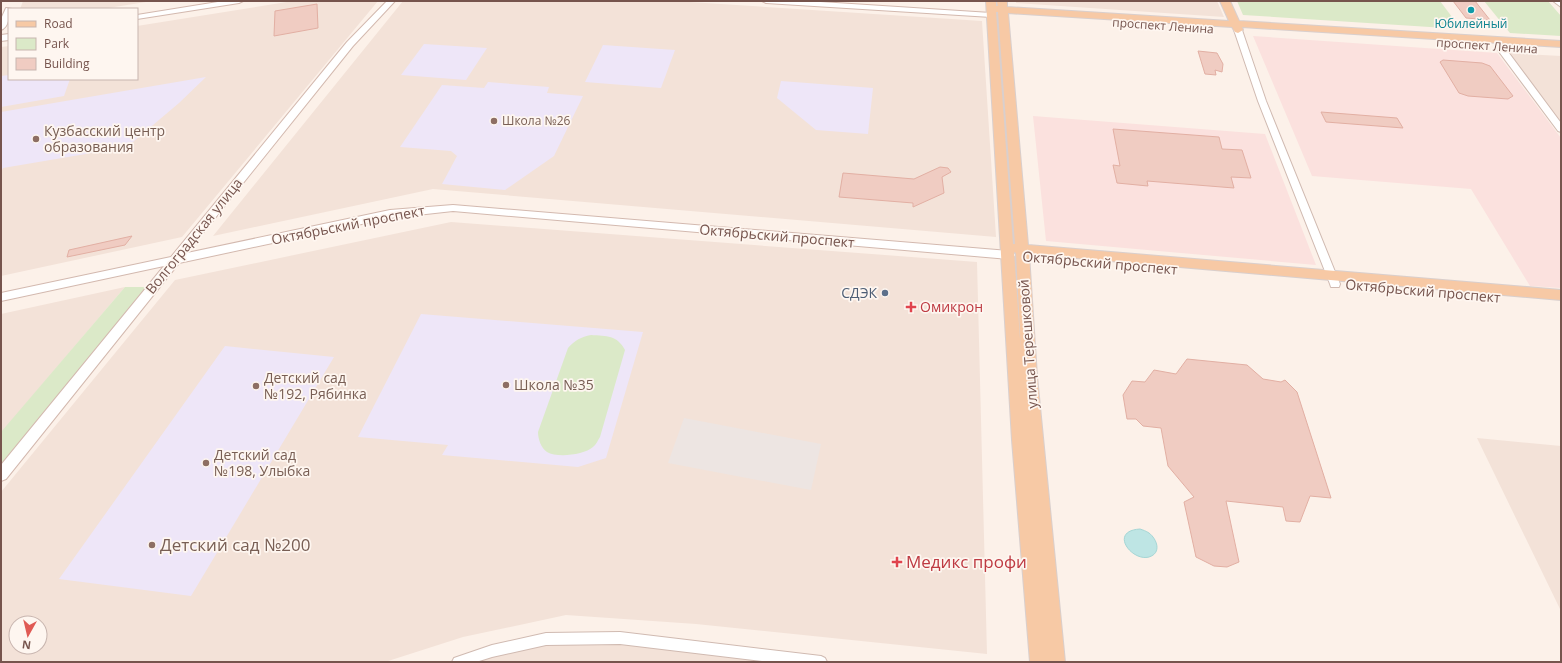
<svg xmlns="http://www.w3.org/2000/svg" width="1562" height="663" font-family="'Open Sans',sans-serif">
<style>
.residential{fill:#f3e2d8;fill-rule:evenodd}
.commercial{fill:#fbe1de}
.industrial{fill:#ede5e2}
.education{fill:#eee6f8}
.green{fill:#dbe9c8}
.water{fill:#bee5e4;stroke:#a5d6d5}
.building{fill:#f0ccc2;stroke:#e2afa3}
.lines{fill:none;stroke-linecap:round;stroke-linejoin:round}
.minor-casing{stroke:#d0bab1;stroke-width:2}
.tertiary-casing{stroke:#d0bab1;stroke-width:2}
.secondary-casing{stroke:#d3b9af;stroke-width:2}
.primary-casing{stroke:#d9cfcd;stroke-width:2}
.minor{fill:#fff;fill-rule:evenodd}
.tertiary{fill:#fff;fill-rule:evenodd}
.secondary{fill:#fff;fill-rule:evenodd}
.primary{fill:#f7c9a5;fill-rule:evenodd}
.culture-dot{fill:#0f9aa8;stroke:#fef6f0;stroke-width:1.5}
.education-dot{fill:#8d6e63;stroke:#fef6f0;stroke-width:1.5}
.service-dot{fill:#5c6f8a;stroke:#fef6f0;stroke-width:1.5}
.health-dot{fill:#e0444e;stroke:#fef6f0;stroke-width:1.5}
.labels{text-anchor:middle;stroke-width:3.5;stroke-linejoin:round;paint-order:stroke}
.far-culture-label{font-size:12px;fill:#0d838f;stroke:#fef6f0}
.far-street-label{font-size:12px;fill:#76544d;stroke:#fef6f0}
.far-education-label{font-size:12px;fill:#785e54;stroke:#fef6f0;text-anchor:start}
.education-label{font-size:14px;fill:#785e54;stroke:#fef6f0;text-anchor:start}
.street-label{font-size:14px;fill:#76544d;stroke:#fef6f0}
.service-label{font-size:14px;fill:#4e5e75;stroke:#fef6f0;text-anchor:end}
.health-label{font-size:14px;fill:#be3a42;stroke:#fef6f0;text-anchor:start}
.near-education-label{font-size:17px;fill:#785e54;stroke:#fef6f0;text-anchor:start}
.near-health-label{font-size:17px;fill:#be3a42;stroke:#fef6f0;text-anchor:start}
</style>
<rect width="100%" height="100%" fill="#fcf1e9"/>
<path class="residential" d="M 23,1 L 152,1 L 102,9 L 20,9 Z
M 293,1 L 378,1 L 182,237 L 1,276 L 1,47 L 9,46 L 9,79 L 137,79 L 137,26 Z
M 403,1 L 674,1 L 982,21 L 996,237 L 433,189 L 213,236 Z
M 1016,1 L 1217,1 L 1224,17 L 1016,3 Z
M 1507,53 L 1561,56 L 1561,124 Z
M 451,222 L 977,262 L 987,654 L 696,624 L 566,615 L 463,637 L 385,662 L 1,662 L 1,492 L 175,280 ZM 16,623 L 40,623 L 40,647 L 16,647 Z
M 125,287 L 1,433 L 1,314 Z
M 1477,438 L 1561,446 L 1561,610 L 1560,609 Z
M 579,638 L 798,662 L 457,662 Z"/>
<path class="commercial" d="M 1253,36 L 1497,53 L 1561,138 L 1561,288 L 1530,286 L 1471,189 L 1312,176 Z
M 1033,116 L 1265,134 L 1316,265 L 1046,241 Z"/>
<path class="industrial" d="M 684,418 L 821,444 L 811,490 L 668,463 Z"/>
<path class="education" d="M 424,44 L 487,48 L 466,80 L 401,75 Z
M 603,45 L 675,50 L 661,88 L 585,82 Z
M 9,75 L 9,79 L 70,79 L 64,96 L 1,107 L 1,76 Z
M 206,77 L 179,103 L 127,147 L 3,168 L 1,172 L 1,112 Z
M 781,81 L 873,88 L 868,134 L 816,130 L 777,98 Z
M 488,82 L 549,87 L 547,93 L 583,96 L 554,156 L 505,190 L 442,184 L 457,156 L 451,151 L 400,147 L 442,85 L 484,88 Z
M 421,314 L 643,332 L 606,458 L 578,467 L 442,455 L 448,445 L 358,437 Z
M 225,346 L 334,357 L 191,596 L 59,579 Z"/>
<path class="green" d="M 1237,1 L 1440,1 L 1461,29 L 1243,15 Z
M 1484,1 L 1548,1 L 1561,16 L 1561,36 L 1510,33 Z
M 125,287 L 150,287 L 1,470 L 1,432 Z
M 591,335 C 607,336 617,335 625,350 L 600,437 C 598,440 596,445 593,447 C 584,455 557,458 547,452 C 541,448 538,439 538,432 L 568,348 C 575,340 581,337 591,335 Z"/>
<path class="water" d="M 1140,529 C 1143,530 1146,531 1149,533 C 1157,539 1162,553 1149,557 C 1132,562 1108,531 1140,529 Z"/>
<path class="building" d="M 1453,1 L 1475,1 L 1490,20 L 1466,18 Z
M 317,4 L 318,28 L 274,36 L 275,11 Z
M 1198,51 L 1217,53 L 1223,64 L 1222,72 L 1215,70 L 1216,75 L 1205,74 Z
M 1443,60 L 1482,63 L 1490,66 L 1513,96 L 1508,99 L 1468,96 L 1459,93 L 1440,62 Z
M 1321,112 L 1397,118 L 1403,128 L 1326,122 Z
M 1113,129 L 1219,137 L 1222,149 L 1242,150 L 1251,178 L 1231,177 L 1234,188 L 1147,181 L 1148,186 L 1117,183 L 1113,165 L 1120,166 Z
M 940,167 L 948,168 L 951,172 L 942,177 L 944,193 L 913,207 L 913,203 L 839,197 L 843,173 L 914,179 Z
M 132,236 L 125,245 L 67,257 L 69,250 Z
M 1187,359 L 1247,365 L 1263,379 L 1281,382 L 1285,380 L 1297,392 L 1331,498 L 1310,496 L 1300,522 L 1286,521 L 1283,507 L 1226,501 L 1239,562 L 1227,567 L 1214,566 L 1196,557 L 1184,502 L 1194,497 L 1168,466 L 1161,428 L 1143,426 L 1136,419 L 1127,419 L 1123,395 L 1132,381 L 1145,382 L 1154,370 L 1176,374 Z"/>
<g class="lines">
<defs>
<path id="minor" d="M 620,632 L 821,656 L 825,658 L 827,662 L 771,662 L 620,644 L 546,645 L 492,657 L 476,662 L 452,662 L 454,658 L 492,645 L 546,633 Z"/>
<path id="tertiary" d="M 1553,1 L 1561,1 L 1561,7 Z
M 6,8 L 12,9 L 9,9 C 9,16 9,27 1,30 L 1,19 Z
M 1235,28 L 1238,28 L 1242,30 L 1266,101 L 1340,284 L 1339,287 L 1331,287 L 1330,284 L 1258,101 L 1234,30 Z
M 1497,45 L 1503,45 L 1561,123 L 1561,132 L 1558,131 L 1497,49 Z"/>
<path id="secondary" d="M 224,1 L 243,1 L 239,3 L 137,19 L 137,15 Z
M 387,1 L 395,1 L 353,46 L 187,253 L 390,210 L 453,205 L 1009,251 L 1013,252 L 1015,255 L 1013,258 L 1009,259 L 453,211 L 390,218 L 179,263 L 6,479 L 1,481 L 1,465 L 164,266 L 1,301 L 1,293 L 171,257 L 347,42 Z
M 762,1 L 805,1 L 991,13 L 995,15 L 991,17 L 766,3 Z
M 9,34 L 9,40 L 1,41 L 1,35 Z"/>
<path id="primary" d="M 986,1 L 996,1 L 996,6 L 998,6 L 997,1 L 1007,1 L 1007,7 L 1229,21 L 1220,1 L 1230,1 L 1239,21 L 1561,41 L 1561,47 L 1242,27 L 1243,30 L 1238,33 L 1235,32 L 1232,27 L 1008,13 L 1028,245 L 1561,290 L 1561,300 L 1029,254 L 1037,376 L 1065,662 L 1030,662 L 1012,440 ZM 996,12 L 998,12 L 1015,244 L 1013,244 ZM 1014,252 L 1016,253 L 1021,353 Z"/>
</defs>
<use href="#minor" class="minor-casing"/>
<use href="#tertiary" class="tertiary-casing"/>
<use href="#secondary" class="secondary-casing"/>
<use href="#primary" class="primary-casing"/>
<use href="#minor" class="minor"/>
<use href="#tertiary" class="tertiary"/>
<use href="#secondary" class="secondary"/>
<use href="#primary" class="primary"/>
</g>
<circle class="culture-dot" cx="1471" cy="10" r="4"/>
<g class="education-dot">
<circle cx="494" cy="121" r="4"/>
<circle cx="36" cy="139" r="4"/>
<circle cx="506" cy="385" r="4"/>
<circle cx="256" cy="386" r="4"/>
<circle cx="206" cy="463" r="4"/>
<circle cx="152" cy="545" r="4"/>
</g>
<circle class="service-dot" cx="885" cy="293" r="4"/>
<g class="health-dot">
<path d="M909 301h4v4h4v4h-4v4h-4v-4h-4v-4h4z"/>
<path d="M895 556h4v4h4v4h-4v4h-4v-4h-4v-4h4z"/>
</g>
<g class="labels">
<g class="far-culture-label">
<text x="1471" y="28">Юбилейный</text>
</g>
<g class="far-street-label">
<text transform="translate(1163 26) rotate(4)" y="4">проспект Ленина</text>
<text transform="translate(1487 46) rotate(4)" y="4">проспект Ленина</text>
</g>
<g class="far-education-label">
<text x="502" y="125">Школа №26</text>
</g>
<g class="education-label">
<text x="44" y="136">Кузбасский центр<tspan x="44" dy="16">образования</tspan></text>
<text x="264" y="383">Детский сад<tspan x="264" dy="16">№192, Рябинка</tspan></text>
<text x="514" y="390">Школа №35</text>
<text x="214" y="460">Детский сад<tspan x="214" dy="16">№198, Улыбка</tspan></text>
</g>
<g class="street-label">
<text transform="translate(348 225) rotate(-11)" y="5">Октябрьский проспект</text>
<text transform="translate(194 236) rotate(-51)" y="5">Волгоградская улица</text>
<text transform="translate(777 236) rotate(5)" y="5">Октябрьский проспект</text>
<text transform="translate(1100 263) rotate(5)" y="5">Октябрьский проспект</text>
<text transform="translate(1423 291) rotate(5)" y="5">Октябрьский проспект</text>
<text transform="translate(1028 344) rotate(-94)" y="5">улица Терешковой</text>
</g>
<g class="service-label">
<text x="877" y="298">СДЭК</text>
</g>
<g class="health-label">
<text x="920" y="312">Омикрон</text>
</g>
<g class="near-education-label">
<text x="160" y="551">Детский сад №200</text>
</g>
<g class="near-health-label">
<text x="906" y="568">Медикс профи</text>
</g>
</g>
<rect width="1562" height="663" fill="none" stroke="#76544d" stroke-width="4"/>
<rect x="8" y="8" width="130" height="72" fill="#fef6f0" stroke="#c8b5af"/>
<rect x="16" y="21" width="20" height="6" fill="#f7c9a5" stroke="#c8b5af"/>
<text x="44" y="28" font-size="12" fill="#76544d">Road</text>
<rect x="16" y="38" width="20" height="12" fill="#dbe9c8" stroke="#c8b5af"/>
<text x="44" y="48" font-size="12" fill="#76544d">Park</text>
<rect x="16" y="58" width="20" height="12" fill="#f0ccc2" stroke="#c8b5af"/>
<text x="44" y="68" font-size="12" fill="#76544d">Building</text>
<g transform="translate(28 635) rotate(188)"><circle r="19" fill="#fef6f0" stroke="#c8b5af"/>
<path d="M0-3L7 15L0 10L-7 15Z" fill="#e05a54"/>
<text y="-6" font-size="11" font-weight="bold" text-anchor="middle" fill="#76544d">N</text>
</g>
</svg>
